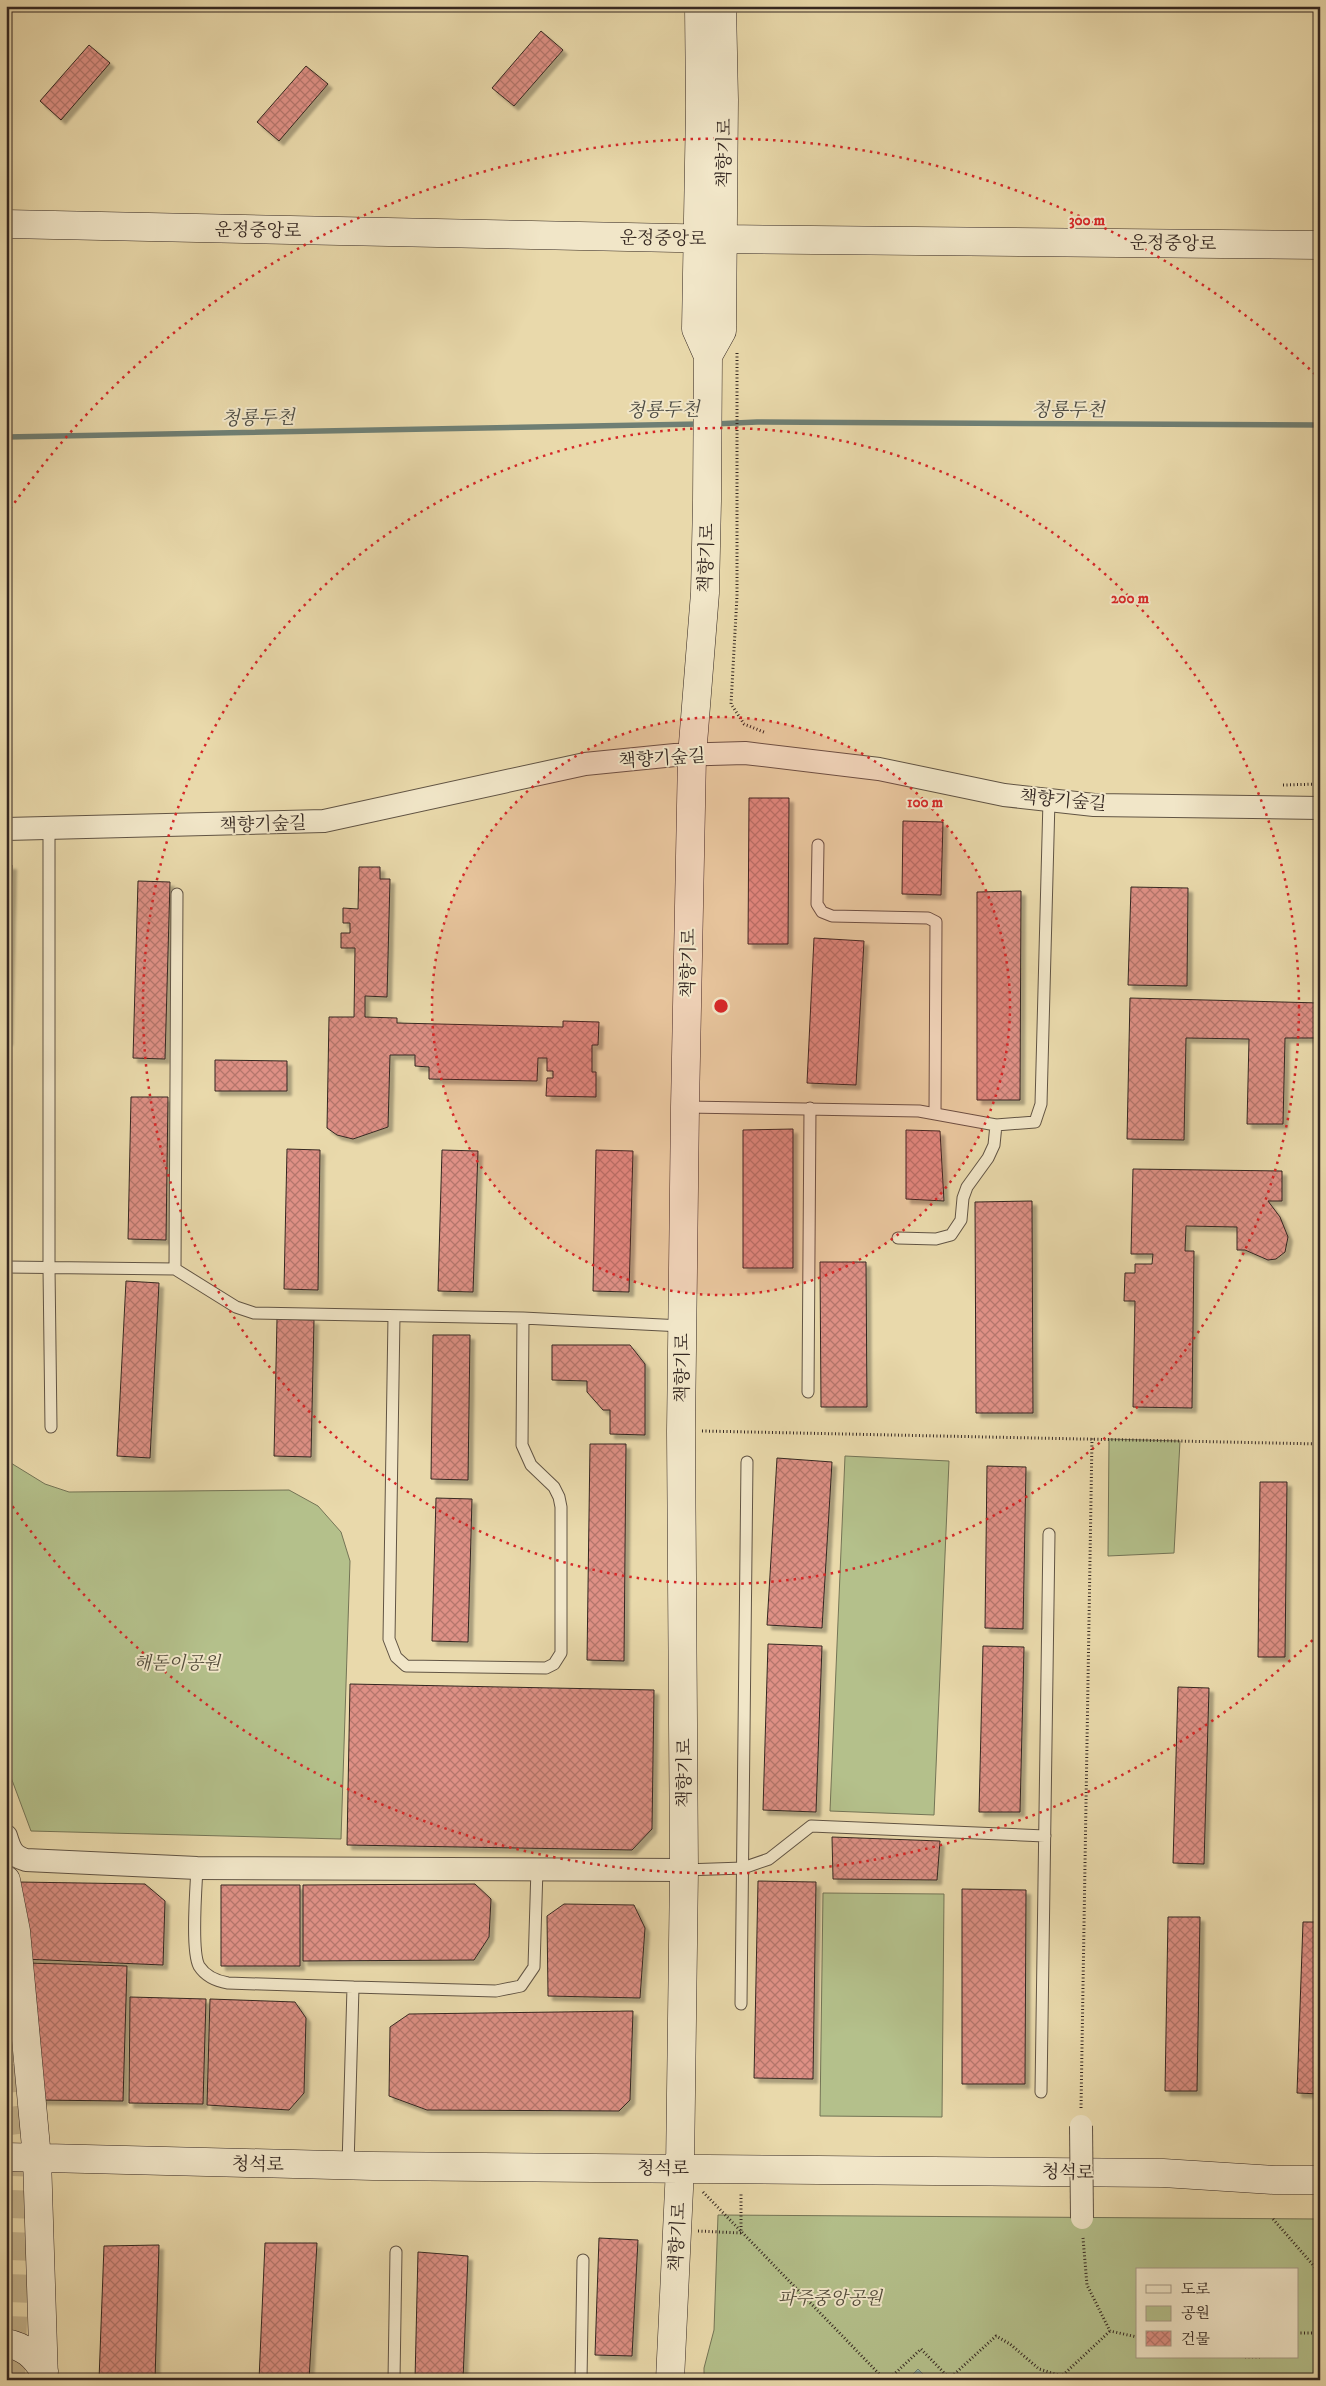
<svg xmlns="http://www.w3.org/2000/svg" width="1326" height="2386" font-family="'IM FELL DW Pica','Noto Serif KR',serif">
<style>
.park{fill:#b4c08b;stroke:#747456;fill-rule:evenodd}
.water{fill:url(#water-rules);stroke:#6f7f74}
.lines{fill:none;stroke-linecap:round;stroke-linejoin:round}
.stream{stroke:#6f7f74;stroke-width:5.5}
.building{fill:url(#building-cross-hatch);stroke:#342721;filter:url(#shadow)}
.secondary-tunnel{stroke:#c5b58f;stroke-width:28;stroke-dasharray:28 14;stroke-linecap:butt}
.lane-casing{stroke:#615444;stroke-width:13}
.street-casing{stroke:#615444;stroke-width:24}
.secondary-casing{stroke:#342721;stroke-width:29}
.path{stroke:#342721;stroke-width:3;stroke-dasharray:1 2.5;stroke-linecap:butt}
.lane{stroke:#f1e6c8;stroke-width:11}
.street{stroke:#f1e6c8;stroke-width:22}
.secondary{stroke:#f1e6c8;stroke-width:28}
.street-bridge-casing{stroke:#615444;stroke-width:24;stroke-linecap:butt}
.street-bridge{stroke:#f1e6c8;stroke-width:22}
.ring{fill:none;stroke:#d62828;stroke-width:2.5;stroke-dasharray:2.5 5}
.labels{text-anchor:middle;stroke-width:4;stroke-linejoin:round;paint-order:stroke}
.street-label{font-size:18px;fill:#342721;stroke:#f1e6c8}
.park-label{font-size:18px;font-style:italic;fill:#544d3c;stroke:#f1e6c8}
.water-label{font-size:19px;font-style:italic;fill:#4d4c44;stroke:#f1e6c8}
.centre{fill:#d62828;stroke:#f1e6c8;stroke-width:2.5}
.ring-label{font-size:15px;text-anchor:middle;font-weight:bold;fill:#d62828;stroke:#f1e6c8;stroke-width:4;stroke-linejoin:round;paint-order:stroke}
</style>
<defs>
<pattern id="water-rules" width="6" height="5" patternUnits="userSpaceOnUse" patternTransform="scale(1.25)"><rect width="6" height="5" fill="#97baac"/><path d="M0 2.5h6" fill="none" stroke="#7c978c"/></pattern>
<pattern id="building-cross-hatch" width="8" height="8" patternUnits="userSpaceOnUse" patternTransform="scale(1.25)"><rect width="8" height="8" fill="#de9085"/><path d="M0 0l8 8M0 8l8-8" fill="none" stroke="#b5766c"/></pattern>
<filter id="shadow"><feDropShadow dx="4.5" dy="4.5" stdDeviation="1" flood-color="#0004"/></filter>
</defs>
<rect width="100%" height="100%" fill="#e9d9ab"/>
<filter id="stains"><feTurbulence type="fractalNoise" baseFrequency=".004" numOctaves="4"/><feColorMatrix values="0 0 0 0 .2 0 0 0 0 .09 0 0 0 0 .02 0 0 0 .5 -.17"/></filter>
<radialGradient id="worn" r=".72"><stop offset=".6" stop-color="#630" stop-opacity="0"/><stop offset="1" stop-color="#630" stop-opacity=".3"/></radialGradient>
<path class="park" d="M 1109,1439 L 1180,1441 L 1174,1553 L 1108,1556 Z
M 845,1456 L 949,1461 L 934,1815 L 830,1811 Z
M 6,1460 L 45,1484 L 69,1492 L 289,1490 L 318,1506 L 341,1532 L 350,1561 L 341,1839 L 31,1831 L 6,1764 Z
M 823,1893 L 944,1894 L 942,2117 L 820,2116 Z
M 718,2215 L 1320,2219 L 1320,2380 L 704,2380 L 704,2368 L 714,2330 ZM 1137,2270 L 1297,2270 L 1297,2357 L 1137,2357 Z"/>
<path class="water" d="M 918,2369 L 929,2380 L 907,2380 Z"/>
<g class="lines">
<path class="stream" d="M 714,424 L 757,422 L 1320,425
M 6,437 L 700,424"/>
</g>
<path class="building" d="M 541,31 L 563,50 L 514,106 L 492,88 Z
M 89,45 L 110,63 L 61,120 L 40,101 Z
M 306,66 L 328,84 L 279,141 L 257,122 Z
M 749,798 L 789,798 L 788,944 L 748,944 Z
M 903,821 L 943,822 L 941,895 L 902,894 Z
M 6,865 L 12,865 L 8,1041 L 6,1041 Z
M 359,867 L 380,867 L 380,879 L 390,879 L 387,997 L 365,996 L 365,1017 L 397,1018 L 397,1023 L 563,1027 L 563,1021 L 599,1022 L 598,1045 L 592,1045 L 592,1072 L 596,1072 L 596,1097 L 546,1096 L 547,1078 L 553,1078 L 553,1071 L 547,1071 L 547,1058 L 538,1058 L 537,1081 L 429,1079 L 429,1067 L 415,1066 L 415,1055 L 390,1055 L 388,1127 L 353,1139 L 337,1135 L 327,1128 L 329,1017 L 354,1017 L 355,948 L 341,948 L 341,933 L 350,933 L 350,923 L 343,923 L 343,908 L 358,909 Z
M 138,881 L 170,882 L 165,1059 L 133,1058 Z
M 1131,887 L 1188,888 L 1187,986 L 1128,985 Z
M 1021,891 L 1020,1100 L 977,1100 L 977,892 Z
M 814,938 L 864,941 L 856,1085 L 807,1083 Z
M 1130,998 L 1320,1003 L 1320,1038 L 1285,1038 L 1283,1124 L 1247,1124 L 1249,1039 L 1186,1038 L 1184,1140 L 1127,1139 Z
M 215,1060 L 287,1061 L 287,1091 L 215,1091 Z
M 131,1097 L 168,1097 L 166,1240 L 128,1239 Z
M 793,1129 L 793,1268 L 743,1268 L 743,1130 Z
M 906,1130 L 940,1131 L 944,1201 L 906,1199 Z
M 287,1149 L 320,1150 L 318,1290 L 284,1289 Z
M 442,1150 L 478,1151 L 473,1292 L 438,1291 Z
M 596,1150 L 633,1151 L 629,1292 L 593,1291 Z
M 1133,1169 L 1282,1171 L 1282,1201 L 1268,1201 L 1280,1217 L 1288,1237 L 1285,1252 L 1276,1259 L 1268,1260 L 1245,1250 L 1237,1250 L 1237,1227 L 1186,1226 L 1185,1251 L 1194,1251 L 1192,1408 L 1133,1407 L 1135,1301 L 1124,1301 L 1125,1273 L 1135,1273 L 1135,1264 L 1152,1264 L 1153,1254 L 1131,1254 Z
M 1032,1201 L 1033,1413 L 976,1413 L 975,1202 Z
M 820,1262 L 866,1262 L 867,1407 L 821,1407 Z
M 126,1281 L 159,1283 L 150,1458 L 117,1456 Z
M 277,1319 L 314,1320 L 311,1457 L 274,1456 Z
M 433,1335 L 470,1335 L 468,1480 L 431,1479 Z
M 552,1345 L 630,1345 L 645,1364 L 645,1435 L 610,1434 L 610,1410 L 603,1410 L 587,1392 L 587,1381 L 552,1380 Z
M 590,1444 L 626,1444 L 624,1661 L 587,1660 Z
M 777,1458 L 832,1462 L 822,1628 L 767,1625 Z
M 987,1466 L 1026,1467 L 1023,1629 L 985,1628 Z
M 1260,1482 L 1287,1482 L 1285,1657 L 1258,1657 Z
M 436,1498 L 472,1499 L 468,1642 L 432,1641 Z
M 768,1644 L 822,1646 L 816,1812 L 763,1810 Z
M 983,1646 L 1024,1647 L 1020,1812 L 979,1812 Z
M 350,1684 L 654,1690 L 652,1829 L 632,1850 L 347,1845 Z
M 1178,1687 L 1209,1688 L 1204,1864 L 1173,1863 Z
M 832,1837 L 940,1841 L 937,1880 L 833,1879 Z
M 758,1881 L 816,1882 L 813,2079 L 754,2078 Z
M 19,1882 L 145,1884 L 165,1901 L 163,1965 L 23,1959 Z
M 475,1884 L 491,1899 L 489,1937 L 474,1960 L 303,1961 L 303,1885 Z
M 221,1885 L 300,1885 L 300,1966 L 221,1966 Z
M 962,1889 L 1026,1890 L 1025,2084 L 962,2084 Z
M 564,1904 L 634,1905 L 645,1928 L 640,1998 L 548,1996 L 547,1916 Z
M 1168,1917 L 1200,1917 L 1197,2091 L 1165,2091 Z
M 1303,1922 L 1320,1922 L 1320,2094 L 1297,2093 Z
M 28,1963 L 127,1966 L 123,2101 L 36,2100 Z
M 130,1997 L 206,1999 L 203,2104 L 129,2103 Z
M 210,1999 L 295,2002 L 306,2018 L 304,2093 L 289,2110 L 207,2105 Z
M 633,2011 L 630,2100 L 619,2111 L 427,2110 L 389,2096 L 390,2027 L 409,2014 Z
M 599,2238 L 638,2240 L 632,2356 L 595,2355 Z
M 265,2243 L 317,2243 L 309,2380 L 259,2380 Z
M 159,2245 L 155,2380 L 99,2380 L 104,2246 Z
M 418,2252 L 468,2256 L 463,2380 L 415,2380 Z"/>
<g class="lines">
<path class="secondary-tunnel" d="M 6,2065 L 18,2162 L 11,2380"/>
<defs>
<path id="lane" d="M 49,827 L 49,1268 L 51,1427
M 818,845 L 817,904 L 822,912 L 832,916 L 928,918 L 936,922 L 935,1114
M 685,1107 L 919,1111 L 996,1125 L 1035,1122 L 1041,1104 L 1049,800
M 898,1238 L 936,1239 L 951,1235 L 961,1220 L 963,1198 L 967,1187 L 988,1158 L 994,1145 L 996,1125
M 6,1267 L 175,1269 L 236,1307 L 254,1313 L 523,1318 L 682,1326
M 175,1269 L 177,894
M 394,1316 L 389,1639 L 396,1657 L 406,1666 L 546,1668 L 554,1664 L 561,1653 L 561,1507 L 559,1497 L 554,1487 L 531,1465 L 522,1445 L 523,1318
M 808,1392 L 810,1108
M 197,1868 C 196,1888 191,1951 199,1966 C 206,1977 216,1981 228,1983 L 353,1987
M 684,1870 L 743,1868 L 769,1859 L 811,1826 L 1045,1836
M 741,2004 L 747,1462
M 1041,2092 L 1049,1534
M 348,2166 L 353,1987 L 496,1991 L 521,1986 L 534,1967 L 537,1868
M 394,2380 L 396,2252
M 581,2380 L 583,2260"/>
<path id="street" d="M 6,829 L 324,821 L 585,764 L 675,755 L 745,753 L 879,769 L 1004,795 L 1094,805 L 1320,808
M 6,1836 C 10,1849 12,1856 26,1860 L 197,1868 L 684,1870"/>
<path id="secondary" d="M 6,224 L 723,239 L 1320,245
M 708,356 L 722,331 L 724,100 L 722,6
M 6,1880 L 16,1931 L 37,2158 L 44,2380
M 6,2157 L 373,2166 L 1163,2173 L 1274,2180 L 1320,2180
M 6,2343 C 25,2347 34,2355 44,2371
M 670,2380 L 680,2168 L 684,1870 L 681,1431 L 685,1107 L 692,756 L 705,593 L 707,501 L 708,356 L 696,329 L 700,107 L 699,6"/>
</defs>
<use href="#lane" class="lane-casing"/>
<use href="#street" class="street-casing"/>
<use href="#secondary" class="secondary-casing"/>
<path class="path" d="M 737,353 L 737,596 L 731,704 L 744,724 L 766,733
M 1283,785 L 1320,784
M 702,1431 L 1320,1444
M 1081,2108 L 1092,1438
M 703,2192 L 885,2380
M 1273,2219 L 1320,2273
M 698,2231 L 741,2233 L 741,2192
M 1083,2238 L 1087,2285 L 1110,2331 L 1137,2337
M 1297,2333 L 1320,2333
M 1245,2357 L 1261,2357
M 949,2379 L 996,2336 L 1010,2344 L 1039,2369 L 1062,2376 L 1110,2331
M 888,2380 L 921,2349 L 950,2379"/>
<use href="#lane" class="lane"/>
<use href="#street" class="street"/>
<use href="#secondary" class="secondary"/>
<defs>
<path id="street-bridge" d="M 1081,2126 L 1082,2218"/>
</defs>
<use href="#street-bridge" class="street-bridge-casing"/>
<use href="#street-bridge" class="street-bridge"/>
</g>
<circle cx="721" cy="1006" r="289" fill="#d62828" fill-opacity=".12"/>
<g class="ring">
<circle cx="721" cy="1006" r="289"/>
<circle cx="721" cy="1006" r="578"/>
<path d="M1318 1635A867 867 0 0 1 6 1497M6 515A867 867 0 0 1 1318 377"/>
</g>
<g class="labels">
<g class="street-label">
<text transform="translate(724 153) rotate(-89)" y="6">책향기로</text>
<text transform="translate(258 230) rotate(1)" y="6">운정중앙로</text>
<text transform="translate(663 238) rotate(1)" y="6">운정중앙로</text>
<text transform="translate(1173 243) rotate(1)" y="6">운정중앙로</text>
<text transform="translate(706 558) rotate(-88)" y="6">책향기로</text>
<text transform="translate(662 758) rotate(-4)" y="6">책향기숲길</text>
<text transform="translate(1063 800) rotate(5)" y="6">책향기숲길</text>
<text transform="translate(263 824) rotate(-2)" y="6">책향기숲길</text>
<text transform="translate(688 963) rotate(-89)" y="6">책향기로</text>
<text transform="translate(682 1368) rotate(-90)" y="6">책향기로</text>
<text transform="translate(684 1773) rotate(-90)" y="6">책향기로</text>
<text transform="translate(258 2164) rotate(1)" y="6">청석로</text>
<text x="663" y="2174">청석로</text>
<text transform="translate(1068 2172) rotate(1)" y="6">청석로</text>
<text transform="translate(677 2237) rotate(-87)" y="6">책향기로</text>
</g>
<g class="park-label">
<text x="177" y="1669">해돋이공원</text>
<text x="830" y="2304">파주중앙공원</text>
</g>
<g class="water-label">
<text transform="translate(663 409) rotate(-1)" y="7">청룡두천</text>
<text x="1068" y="416">청룡두천</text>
<text transform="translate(258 417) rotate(-1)" y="7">청룡두천</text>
</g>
</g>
<circle cx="721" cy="1006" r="8" class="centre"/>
<g class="ring-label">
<text x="1087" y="225">300 m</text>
<text x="1130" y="603">200 m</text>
<text x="925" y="807">100 m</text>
</g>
<rect width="1326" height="2386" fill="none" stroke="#e9d9ab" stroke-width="25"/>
<rect x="8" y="8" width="1311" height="2371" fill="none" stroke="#342721" stroke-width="2.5"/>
<rect x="12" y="12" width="1301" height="2361" fill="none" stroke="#342721"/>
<rect x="1136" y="2268" width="162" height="90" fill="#f1e6c8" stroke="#a59a85"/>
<rect x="1146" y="2285" width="25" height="8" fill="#f1e6c8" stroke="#a59a85"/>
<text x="1181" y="2294" font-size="15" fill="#342721">도로</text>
<rect x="1146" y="2306" width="25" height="15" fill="#b4c08b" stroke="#a59a85"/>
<text x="1181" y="2318" font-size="15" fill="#342721">공원</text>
<rect x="1146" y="2331" width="25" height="15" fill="url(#building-cross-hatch)" stroke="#a59a85"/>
<text x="1181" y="2344" font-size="15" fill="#342721">건물</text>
<rect width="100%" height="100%" filter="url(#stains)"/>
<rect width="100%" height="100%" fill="url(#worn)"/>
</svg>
